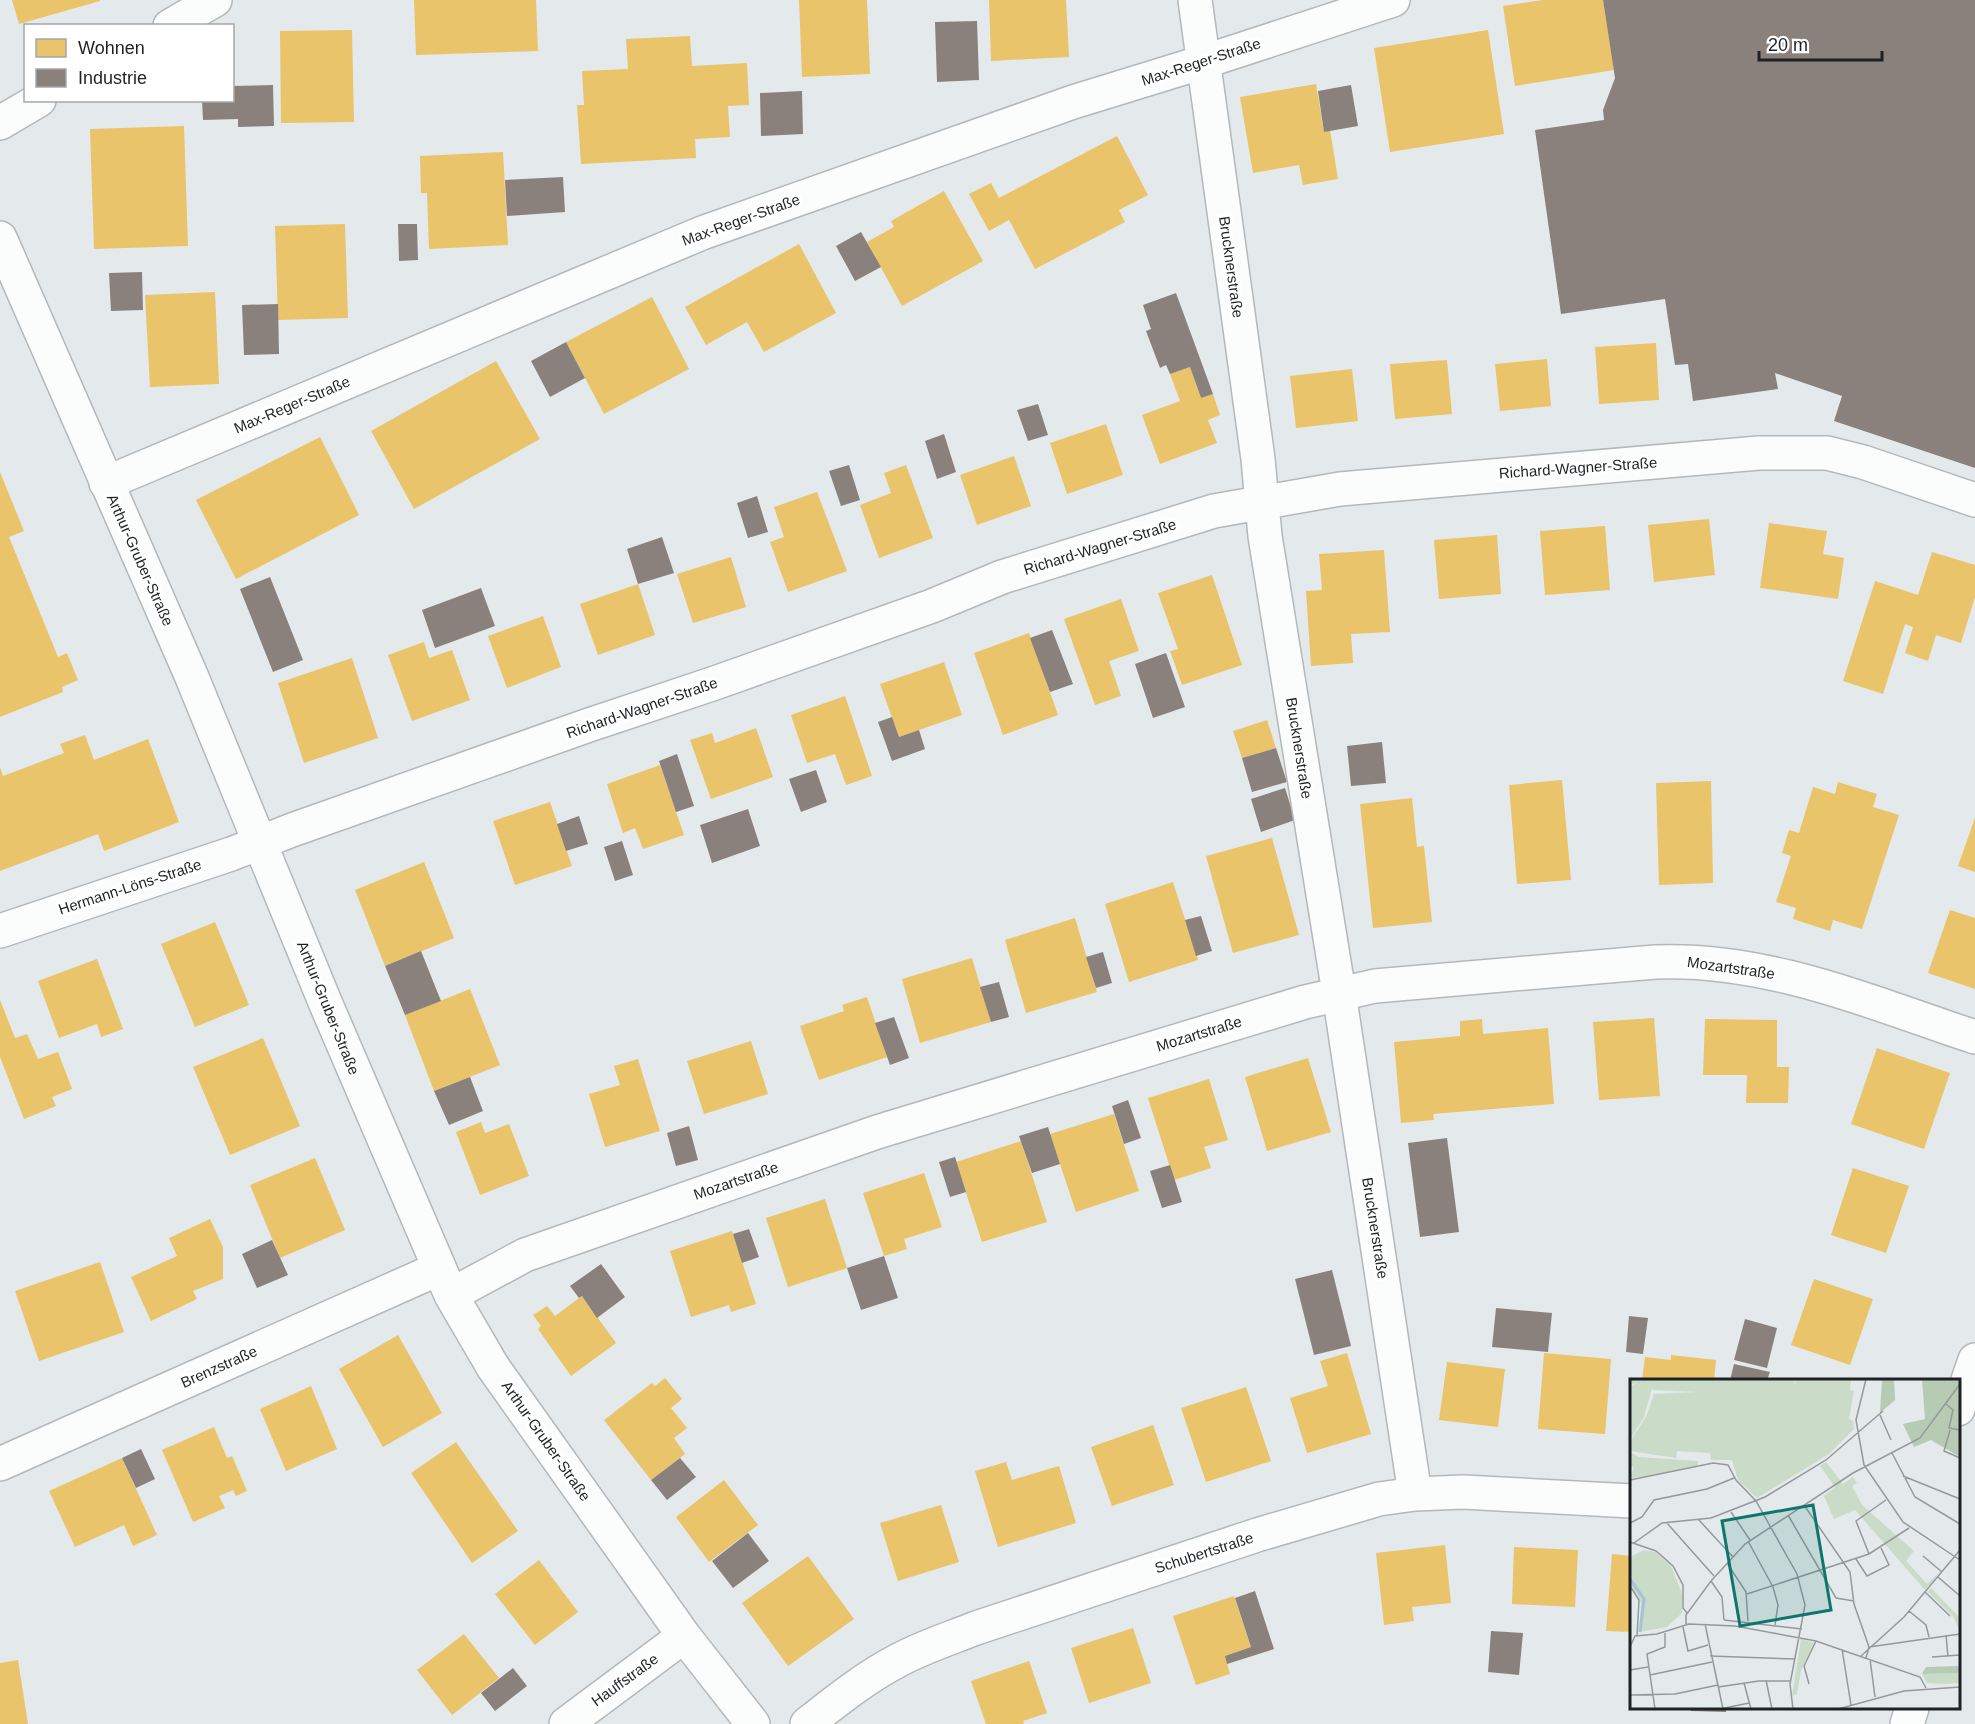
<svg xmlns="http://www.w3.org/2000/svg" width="1975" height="1724" font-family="Helvetica,sans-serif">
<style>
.homes{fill:#e9c46a}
.industry{fill:#8a817c}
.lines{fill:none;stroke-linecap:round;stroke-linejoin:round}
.minor-casing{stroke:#b4b8ba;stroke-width:36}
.minor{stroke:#fbfcfc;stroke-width:33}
.labels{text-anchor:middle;stroke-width:6;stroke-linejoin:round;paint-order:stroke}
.street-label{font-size:15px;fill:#1f2225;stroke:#fff}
.inset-river{fill:none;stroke:#a4c2dc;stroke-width:3}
.inset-road{fill:none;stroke:#95999c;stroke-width:1.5}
.view{fill:#0f766e;fill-opacity:0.15;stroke:#0f766e;stroke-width:3}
.inset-edge{fill:none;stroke:#1f2225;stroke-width:3}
</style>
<rect width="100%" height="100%" fill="#e4e9ec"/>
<path class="homes" d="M 12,0 L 100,0 L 100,1 L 19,24 Z
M 414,0 L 536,0 L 538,51 L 416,55 Z
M 799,0 L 867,0 L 870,74 L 802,77 Z
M 989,0 L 1066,0 L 1069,57 L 991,61 Z
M 1543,0 L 1603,0 L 1614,70 L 1515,86 L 1503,6 Z
M 352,30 L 354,122 L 281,123 L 280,31 Z
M 1488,30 L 1504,134 L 1390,152 L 1374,48 Z
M 690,36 L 692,66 L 747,63 L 749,105 L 728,106 L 730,137 L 695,139 L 696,158 L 581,164 L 577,105 L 584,105 L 582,71 L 628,69 L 626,39 Z
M 1316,84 L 1324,132 L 1330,130 L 1338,179 L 1303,185 L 1299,165 L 1253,173 L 1240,97 Z
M 184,126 L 188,246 L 94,249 L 90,129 Z
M 1117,136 L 1148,195 L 1119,210 L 1125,222 L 1035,269 L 1009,220 L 989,231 L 969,194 L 991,183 L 999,198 Z
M 503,152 L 508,245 L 429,249 L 427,193 L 421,193 L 420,156 Z
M 944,191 L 983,261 L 902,306 L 867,242 L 894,227 L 891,221 Z
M 345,224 L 348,318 L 278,320 L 275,226 Z
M 799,244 L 836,313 L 764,352 L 747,322 L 706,345 L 685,307 Z
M 215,292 L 219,384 L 150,387 L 145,295 Z
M 652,297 L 689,369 L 604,414 L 566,342 Z
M 1656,343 L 1659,400 L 1599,404 L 1595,347 Z
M 1547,359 L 1551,406 L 1500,411 L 1495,364 Z
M 1447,360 L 1452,414 L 1395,419 L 1390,364 Z
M 496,361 L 540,439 L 414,509 L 371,431 Z
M 1190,367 L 1201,398 L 1213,394 L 1220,415 L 1208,420 L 1217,443 L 1160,464 L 1142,415 L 1180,401 L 1170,374 Z
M 1352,369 L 1358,421 L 1296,428 L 1290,376 Z
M 1106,424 L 1123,475 L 1067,494 L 1050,443 Z
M 320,437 L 359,515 L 236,579 L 196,500 Z
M 1014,456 L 1031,506 L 977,525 L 960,475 Z
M 906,465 L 933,538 L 879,558 L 860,505 L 891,493 L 884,473 Z
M 0,472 L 24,531 L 9,537 L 58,657 L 67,653 L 78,680 L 62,687 L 63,692 L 0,717 Z
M 817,492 L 847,571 L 788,592 L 770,542 L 784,537 L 774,507 Z
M 1709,519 L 1715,575 L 1654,582 L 1648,525 Z
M 1769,523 L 1827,531 L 1823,554 L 1844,558 L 1838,599 L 1760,588 Z
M 1605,526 L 1610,590 L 1545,595 L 1540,531 Z
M 1497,535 L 1501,594 L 1439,599 L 1434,540 Z
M 1384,550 L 1390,632 L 1351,634 L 1353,663 L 1311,666 L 1306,591 L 1322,590 L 1319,554 Z
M 1932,552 L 1975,565 L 1975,597 L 1961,643 L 1936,635 L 1928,661 L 1905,653 L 1913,627 L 1905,624 L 1883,694 L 1843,681 L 1875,581 L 1918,595 Z
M 731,557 L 746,607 L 693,623 L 677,574 Z
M 1212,575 L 1242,665 L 1182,685 L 1170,651 L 1178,649 L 1158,593 Z
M 638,584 L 655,635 L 598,655 L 580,604 Z
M 1121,599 L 1139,651 L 1109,661 L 1121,696 L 1095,705 L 1064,619 Z
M 543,616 L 561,667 L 507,688 L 488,636 Z
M 1029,633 L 1058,715 L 1003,735 L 974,653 Z
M 424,642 L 429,658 L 452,650 L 470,700 L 412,721 L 388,655 Z
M 352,658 L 378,738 L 304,763 L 278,683 Z
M 944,662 L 962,715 L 899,737 L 880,684 Z
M 845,696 L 872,776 L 846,785 L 835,754 L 807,763 L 791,715 Z
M 1267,720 L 1276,748 L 1242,758 L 1233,731 Z
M 756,728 L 773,777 L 711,799 L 690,740 L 712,733 L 715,743 Z
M 85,735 L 94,760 L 148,739 L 179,822 L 104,851 L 98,834 L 0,871 L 0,767 L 3,776 L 64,753 L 60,744 Z
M 660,765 L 684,835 L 643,849 L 635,828 L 623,833 L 607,784 Z
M 1562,780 L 1571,880 L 1517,884 L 1509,785 Z
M 1711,781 L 1713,883 L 1659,885 L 1656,783 Z
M 1838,782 L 1877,794 L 1873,807 L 1899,815 L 1862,929 L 1833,920 L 1830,931 L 1793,919 L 1796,908 L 1776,902 L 1791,856 L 1782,853 L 1789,830 L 1799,833 L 1813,787 L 1835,794 Z
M 1412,798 L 1417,847 L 1424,846 L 1432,922 L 1373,928 L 1360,804 Z
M 550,802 L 572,866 L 515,885 L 493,821 Z
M 1975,818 L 1975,872 L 1958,866 Z
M 1272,838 L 1299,935 L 1233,953 L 1206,856 Z
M 424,862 L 454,938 L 385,966 L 355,890 Z
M 1173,882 L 1198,960 L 1129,982 L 1105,904 Z
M 1950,910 L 1975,918 L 1975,989 L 1928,973 Z
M 1075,918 L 1097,992 L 1026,1013 L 1005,940 Z
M 215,922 L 249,1005 L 195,1027 L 161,944 Z
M 972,958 L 991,1022 L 920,1043 L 902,979 Z
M 97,959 L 123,1029 L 101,1037 L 97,1024 L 59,1038 L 38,981 Z
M 470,989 L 500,1065 L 434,1091 L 405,1015 Z
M 867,997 L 887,1057 L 819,1080 L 800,1026 L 844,1011 L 842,1005 Z
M 0,1000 L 15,1038 L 27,1034 L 38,1059 L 58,1052 L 72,1089 L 52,1097 L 56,1106 L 24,1119 L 0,1057 Z
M 1654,1018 L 1660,1096 L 1599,1100 L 1593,1022 Z
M 1482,1019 L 1483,1034 L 1548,1028 L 1554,1104 L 1433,1114 L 1434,1120 L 1401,1123 L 1394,1042 L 1460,1036 L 1460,1021 Z
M 1705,1019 L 1777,1020 L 1777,1067 L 1789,1067 L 1788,1103 L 1746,1103 L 1747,1075 L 1703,1075 Z
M 263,1038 L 300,1126 L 230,1155 L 193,1067 Z
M 751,1041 L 768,1094 L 704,1114 L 687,1061 Z
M 1877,1048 L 1950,1073 L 1924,1149 L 1851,1124 Z
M 1308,1058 L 1331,1132 L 1267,1151 L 1245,1077 Z
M 638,1059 L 660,1131 L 605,1147 L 589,1094 L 620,1085 L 614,1066 Z
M 1209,1079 L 1228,1140 L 1204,1147 L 1211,1168 L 1174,1180 L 1148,1098 Z
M 1114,1114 L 1139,1191 L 1076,1212 L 1050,1134 Z
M 481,1122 L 485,1133 L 509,1124 L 529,1176 L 480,1195 L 456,1132 Z
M 1021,1141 L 1047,1222 L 982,1242 L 956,1162 Z
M 315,1158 L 345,1230 L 280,1258 L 250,1185 Z
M 1853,1168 L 1909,1186 L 1886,1253 L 1831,1235 Z
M 924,1173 L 942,1227 L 904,1239 L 907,1249 L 884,1256 L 863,1193 Z
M 825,1199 L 847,1268 L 788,1287 L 766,1218 Z
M 210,1219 L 223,1247 L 223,1279 L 193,1291 L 197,1299 L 151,1321 L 131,1277 L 177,1256 L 169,1238 Z
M 732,1231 L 756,1304 L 731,1312 L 729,1305 L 691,1317 L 670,1251 Z
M 100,1262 L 124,1332 L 39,1361 L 15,1291 Z
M 1814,1279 L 1873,1299 L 1850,1365 L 1791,1345 Z
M 582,1296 L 616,1343 L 571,1376 L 538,1329 L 541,1326 L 533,1315 L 547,1306 L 555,1316 Z
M 398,1335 L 442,1413 L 383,1447 L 339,1369 Z
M 1347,1353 L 1371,1434 L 1307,1453 L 1290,1398 L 1328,1386 L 1320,1361 Z
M 1544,1353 L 1611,1359 L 1605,1434 L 1538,1429 Z
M 1671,1355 L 1716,1360 L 1714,1380 L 1642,1380 L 1645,1357 L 1671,1360 Z
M 1447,1362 L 1505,1369 L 1498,1427 L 1439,1420 Z
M 665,1378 L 682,1399 L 671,1408 L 687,1428 L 674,1438 L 685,1454 L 651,1480 L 604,1420 L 652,1383 L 655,1386 Z
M 311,1386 L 337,1449 L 286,1471 L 260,1409 Z
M 1246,1387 L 1271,1461 L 1206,1482 L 1181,1408 Z
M 1153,1425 L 1174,1485 L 1112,1506 L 1091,1447 Z
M 214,1427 L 227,1458 L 232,1456 L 247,1491 L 236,1496 L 233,1490 L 219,1496 L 225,1508 L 193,1522 L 162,1450 Z
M 456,1442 L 518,1531 L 472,1563 L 411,1473 Z
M 122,1458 L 157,1535 L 133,1546 L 124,1525 L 75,1547 L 49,1491 Z
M 1006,1462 L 1012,1480 L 1059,1466 L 1076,1523 L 998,1547 L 975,1471 Z
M 724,1480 L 758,1525 L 709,1562 L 676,1517 Z
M 941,1505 L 959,1562 L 898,1581 L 880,1523 Z
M 1445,1545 L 1451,1603 L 1412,1607 L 1414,1621 L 1384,1625 L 1376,1553 Z
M 1514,1547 L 1578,1550 L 1575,1607 L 1512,1604 Z
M 1612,1554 L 1632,1556 L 1632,1632 L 1606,1631 Z
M 808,1556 L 854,1619 L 788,1666 L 742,1603 Z
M 539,1560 L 578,1612 L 535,1645 L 495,1594 Z
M 1234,1596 L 1251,1647 L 1225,1656 L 1230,1674 L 1196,1685 L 1173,1616 Z
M 1133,1628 L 1151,1683 L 1089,1703 L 1071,1648 Z
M 464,1634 L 499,1678 L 452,1715 L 417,1670 Z
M 18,1660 L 28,1724 L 0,1724 L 0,1663 Z
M 1029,1661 L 1047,1713 L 1023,1721 L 1024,1724 L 986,1724 L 971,1681 Z"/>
<path class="industry" d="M 1603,0 L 1975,0 L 1975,468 L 1834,421 L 1842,396 L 1775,373 L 1778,389 L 1693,401 L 1688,364 L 1675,365 L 1665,299 L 1561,314 L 1535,130 L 1604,120 L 1603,110 L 1615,78 Z
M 977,21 L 979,80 L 937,82 L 935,22 Z
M 273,85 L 274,126 L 238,127 L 238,119 L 203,120 L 202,100 L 232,100 L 232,86 Z
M 1351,85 L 1358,126 L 1324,132 L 1318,91 Z
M 802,91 L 803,134 L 761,136 L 760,93 Z
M 563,177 L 565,212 L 507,216 L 505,180 Z
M 398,224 L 417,224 L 418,260 L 399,261 Z
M 861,232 L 881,267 L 855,281 L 836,246 Z
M 142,272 L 143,310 L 111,311 L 109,273 Z
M 1176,293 L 1213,394 L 1201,398 L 1190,367 L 1170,374 L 1166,365 L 1160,368 L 1146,331 L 1151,329 L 1143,305 Z
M 278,304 L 279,354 L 244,355 L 242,305 Z
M 566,342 L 585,378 L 550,397 L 531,361 Z
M 1038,404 L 1048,435 L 1028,441 L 1017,410 Z
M 944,434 L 956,472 L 937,479 L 925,441 Z
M 849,465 L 860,500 L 841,506 L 829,471 Z
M 757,496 L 768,532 L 748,538 L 737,503 Z
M 662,537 L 674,573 L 638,584 L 627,549 Z
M 270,577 L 303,660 L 273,672 L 240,589 Z
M 481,588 L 495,626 L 435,648 L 422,610 Z
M 1052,630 L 1073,684 L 1050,692 L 1030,638 Z
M 1166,653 L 1185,707 L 1153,718 L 1135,664 Z
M 892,717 L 899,737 L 919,730 L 925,749 L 892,761 L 878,722 Z
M 1382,742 L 1386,783 L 1351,786 L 1347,746 Z
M 1276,748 L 1287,782 L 1252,792 L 1242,758 Z
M 677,754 L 694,806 L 676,812 L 659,761 Z
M 816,770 L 827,802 L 801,812 L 789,779 Z
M 1285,788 L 1295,820 L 1261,832 L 1251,799 Z
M 748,809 L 760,846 L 712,863 L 700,825 Z
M 579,816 L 588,844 L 566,851 L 557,824 Z
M 622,841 L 633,875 L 615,881 L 604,847 Z
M 1201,916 L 1212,951 L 1196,956 L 1185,920 Z
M 421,951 L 441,1001 L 405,1015 L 385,966 Z
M 1103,952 L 1112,983 L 1096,988 L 1086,957 Z
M 999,982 L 1009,1017 L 991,1022 L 980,987 Z
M 894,1017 L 909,1058 L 890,1065 L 875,1023 Z
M 470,1077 L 483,1111 L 449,1125 L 434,1091 Z
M 1128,1100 L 1141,1138 L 1124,1144 L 1112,1106 Z
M 689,1126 L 698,1160 L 676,1166 L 667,1133 Z
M 1048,1127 L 1060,1164 L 1032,1173 L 1019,1136 Z
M 1447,1138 L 1459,1232 L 1420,1237 L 1408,1143 Z
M 955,1157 L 966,1192 L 950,1197 L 939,1162 Z
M 1170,1165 L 1182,1202 L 1162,1208 L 1150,1171 Z
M 749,1229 L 759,1257 L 742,1263 L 733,1234 Z
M 272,1240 L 288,1275 L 257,1288 L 242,1254 Z
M 884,1256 L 898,1298 L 861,1310 L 847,1268 Z
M 601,1264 L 625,1297 L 597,1318 L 582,1296 L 579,1298 L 570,1286 Z
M 1332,1270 L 1351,1346 L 1314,1355 L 1295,1279 Z
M 1496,1308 L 1552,1313 L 1548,1352 L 1492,1347 Z
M 1629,1316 L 1648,1318 L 1643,1354 L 1626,1352 Z
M 1745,1319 L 1777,1328 L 1767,1368 L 1734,1360 Z
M 1734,1364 L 1770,1372 L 1767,1380 L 1730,1380 Z
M 141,1449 L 155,1479 L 136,1488 L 122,1458 Z
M 680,1458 L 696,1477 L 667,1500 L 651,1480 Z
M 748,1533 L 769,1561 L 733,1588 L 712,1561 Z
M 1255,1591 L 1274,1649 L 1227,1664 L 1225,1656 L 1251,1647 L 1235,1598 Z
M 1491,1631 L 1523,1633 L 1519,1675 L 1488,1672 Z
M 513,1668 L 527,1686 L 495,1711 L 481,1693 Z
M 1691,1708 L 1726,1708 L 1726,1712 L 1691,1711 Z"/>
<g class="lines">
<defs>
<path id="minor" d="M 1195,0 L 1258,459 L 1265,536 L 1339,993 L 1415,1494
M 170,26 L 215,0
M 0,123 L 39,100
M 0,238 L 191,675 L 325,1002 L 451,1295 L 493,1367 L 684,1636 L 753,1724
M 106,483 L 702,233 L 1073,102 L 1203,62 L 1393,0
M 0,931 L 231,854 L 292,830 L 589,725 L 712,684 L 932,606 L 1002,577 L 1214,511 L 1340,489 L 1759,453 L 1827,453 L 1863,462 L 1975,500
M 451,1295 L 525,1255 L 877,1132 L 1305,1002 L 1375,986 L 1655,962 C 1766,957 1872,1003 1975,1037
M 1958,1409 L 1975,1360
M 0,1464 L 438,1269
M 566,1724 L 684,1636
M 807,1724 C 836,1701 866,1677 899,1660 C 923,1647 951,1638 976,1628 L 1257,1535 L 1379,1499 L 1415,1494 L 1463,1492 L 1632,1501
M 1907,1724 L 1912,1708"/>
</defs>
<use href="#minor" class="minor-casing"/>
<use href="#minor" class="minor"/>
</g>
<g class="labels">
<g class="street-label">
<text transform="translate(1201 62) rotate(-18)" y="5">Max-Reger-Straße</text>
<text transform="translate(741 220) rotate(-20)" y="5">Max-Reger-Straße</text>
<text transform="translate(1231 267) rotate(82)" y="5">Brucknerstraße</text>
<text transform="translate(292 405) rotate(-23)" y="5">Max-Reger-Straße</text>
<text transform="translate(1578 468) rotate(-4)" y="5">Richard-Wagner-Straße</text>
<text transform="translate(1100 547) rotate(-17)" y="5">Richard-Wagner-Straße</text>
<text transform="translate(140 560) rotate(66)" y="5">Arthur-Gruber-Straße</text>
<text transform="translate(642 708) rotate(-19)" y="5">Richard-Wagner-Straße</text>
<text transform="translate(1299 748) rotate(81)" y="5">Brucknerstraße</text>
<text transform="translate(130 887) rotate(-18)" y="5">Hermann-Löns-Straße</text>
<text transform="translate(1731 968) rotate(8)" y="5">Mozartstraße</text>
<text transform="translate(328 1008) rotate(68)" y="5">Arthur-Gruber-Straße</text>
<text transform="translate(1199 1034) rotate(-17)" y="5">Mozartstraße</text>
<text transform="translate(736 1181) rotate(-19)" y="5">Mozartstraße</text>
<text transform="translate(1375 1228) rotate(81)" y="5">Brucknerstraße</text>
<text transform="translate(219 1367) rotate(-24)" y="5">Brenzstraße</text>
<text transform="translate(546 1441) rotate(55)" y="5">Arthur-Gruber-Straße</text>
<text transform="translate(1204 1553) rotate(-18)" y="5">Schubertstraße</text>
<text transform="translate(625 1680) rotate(-36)" y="5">Hauffstraße</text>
</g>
</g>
<g transform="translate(1630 1379)">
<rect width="330" height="330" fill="#e4e9ec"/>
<path d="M 0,0 L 18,0 L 23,6 L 14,38 L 0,60 L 0,9 L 8,2 L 0,7 ZM 19,0 L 164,0 L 165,6 L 166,0 L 221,0 L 220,11 L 224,12 L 219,40 L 223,42 L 224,50 L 199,75 L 127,119 L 108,101 L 102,81 L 81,81 L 80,74 L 47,72 L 46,79 L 0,72 L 0,62 L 16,38 L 24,15 L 67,13 L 23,11 ZM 0,73 L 9,78 L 68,82 L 68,88 L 4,99 L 0,98 L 4,88 L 0,87 ZM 196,83 L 213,105 L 223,98 L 227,104 L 222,107 L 232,126 L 284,172 L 276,182 L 297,205 L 310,193 L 295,211 L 225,131 L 204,140 L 194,117 L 205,108 L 190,87 ZM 14,171 L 25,173 L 41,187 L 52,215 L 52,234 L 37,248 L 9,253 L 11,224 L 0,206 L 0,178 ZM 301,209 L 330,239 L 330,253 L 323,237 L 298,213 ZM 171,260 L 184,264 L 171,291 L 167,315 L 162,317 ZM 329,294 L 330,304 L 315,305 L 297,304 L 292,295 Z" fill="#cadbc8"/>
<path d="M 252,0 L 264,0 L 265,21 L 250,34 ZM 292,0 L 330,0 L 330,78 L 301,61 L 284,68 L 273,45 L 295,40 ZM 330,287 L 330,294 L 292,295 L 296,288 Z" fill="#b6cab4"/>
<path class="inset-river" d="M 0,200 L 14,220 L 10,253"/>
<path class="inset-road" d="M 236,0 L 226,41 L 234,86 L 273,143 L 330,181M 316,25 L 323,31 L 319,49 L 330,51M 250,36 L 261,61M 320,51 L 314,72 L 330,79M 262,74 L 285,118 L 330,145M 273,97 L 330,120M 0,101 L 83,84 L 98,86 L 106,101 L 126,122 L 167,195 L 175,226 L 160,305 L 163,330M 174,126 L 220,193 L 224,225 L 239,268 L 236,279M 101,133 L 120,161M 158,136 L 206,219 L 224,222M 68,140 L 103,178M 36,143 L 84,197M 0,144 L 12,138 L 24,121 L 77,110 L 104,99M 118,162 L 143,208 L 148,226 L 145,246M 0,163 L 26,172 L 43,187 L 53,206 L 53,229 L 57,234M 4,164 L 32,144 L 81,139 L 135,118 L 196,81 L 253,32M 239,175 L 226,142 L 256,121M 293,177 L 312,193M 226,180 L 237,197 L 259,186 L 251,169M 97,184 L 116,213 L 118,242M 308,198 L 330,217M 81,202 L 92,218 L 94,241M 0,207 L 9,221 L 7,257M 295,213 L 320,237M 117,215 L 239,175 L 279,149M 279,232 L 296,246 L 299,258M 94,241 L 172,250M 56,245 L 56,236 L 81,202 L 115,165 L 223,94 L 290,59 L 330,5M 75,245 L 93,330M 53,248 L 58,272 L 78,266M 316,256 L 318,278M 0,268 L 5,257 L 27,255 L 59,245 L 105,247 L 186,262 L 290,298 L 296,309M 239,268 L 330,255M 212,270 L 221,326M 80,277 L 165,280M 231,277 L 274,238 L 330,171M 302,278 L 330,276M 240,280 L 245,318M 0,291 L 18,288M 20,296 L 82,283M 136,301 L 142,330M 114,304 L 121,330M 179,305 L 174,287 L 186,262M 88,308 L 129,302 L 161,302M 0,316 L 45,315 L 88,306M 25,330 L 17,275 L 35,268 L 35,252M 90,330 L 119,324M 208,330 L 274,312 L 330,308"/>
<path class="view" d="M 183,126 L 201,231 L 110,247 L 92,142 Z"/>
<rect width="330" height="330" class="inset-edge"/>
</g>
<rect x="24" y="24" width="210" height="78" fill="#ffffff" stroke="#a5a7a8" stroke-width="1.5"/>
<rect x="36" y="39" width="30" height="18" fill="#e9c46a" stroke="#a5a7a8" stroke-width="1.5"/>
<text x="78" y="54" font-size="18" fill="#1f2225">Wohnen</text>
<rect x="36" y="69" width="30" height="18" fill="#8a817c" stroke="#a5a7a8" stroke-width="1.5"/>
<text x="78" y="84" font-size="18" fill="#1f2225">Industrie</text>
<path d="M1759 51v9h123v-9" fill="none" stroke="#1f2225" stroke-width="3"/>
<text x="1768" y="51" font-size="18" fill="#1f2225" stroke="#ffffff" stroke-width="4.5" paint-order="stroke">20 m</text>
</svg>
